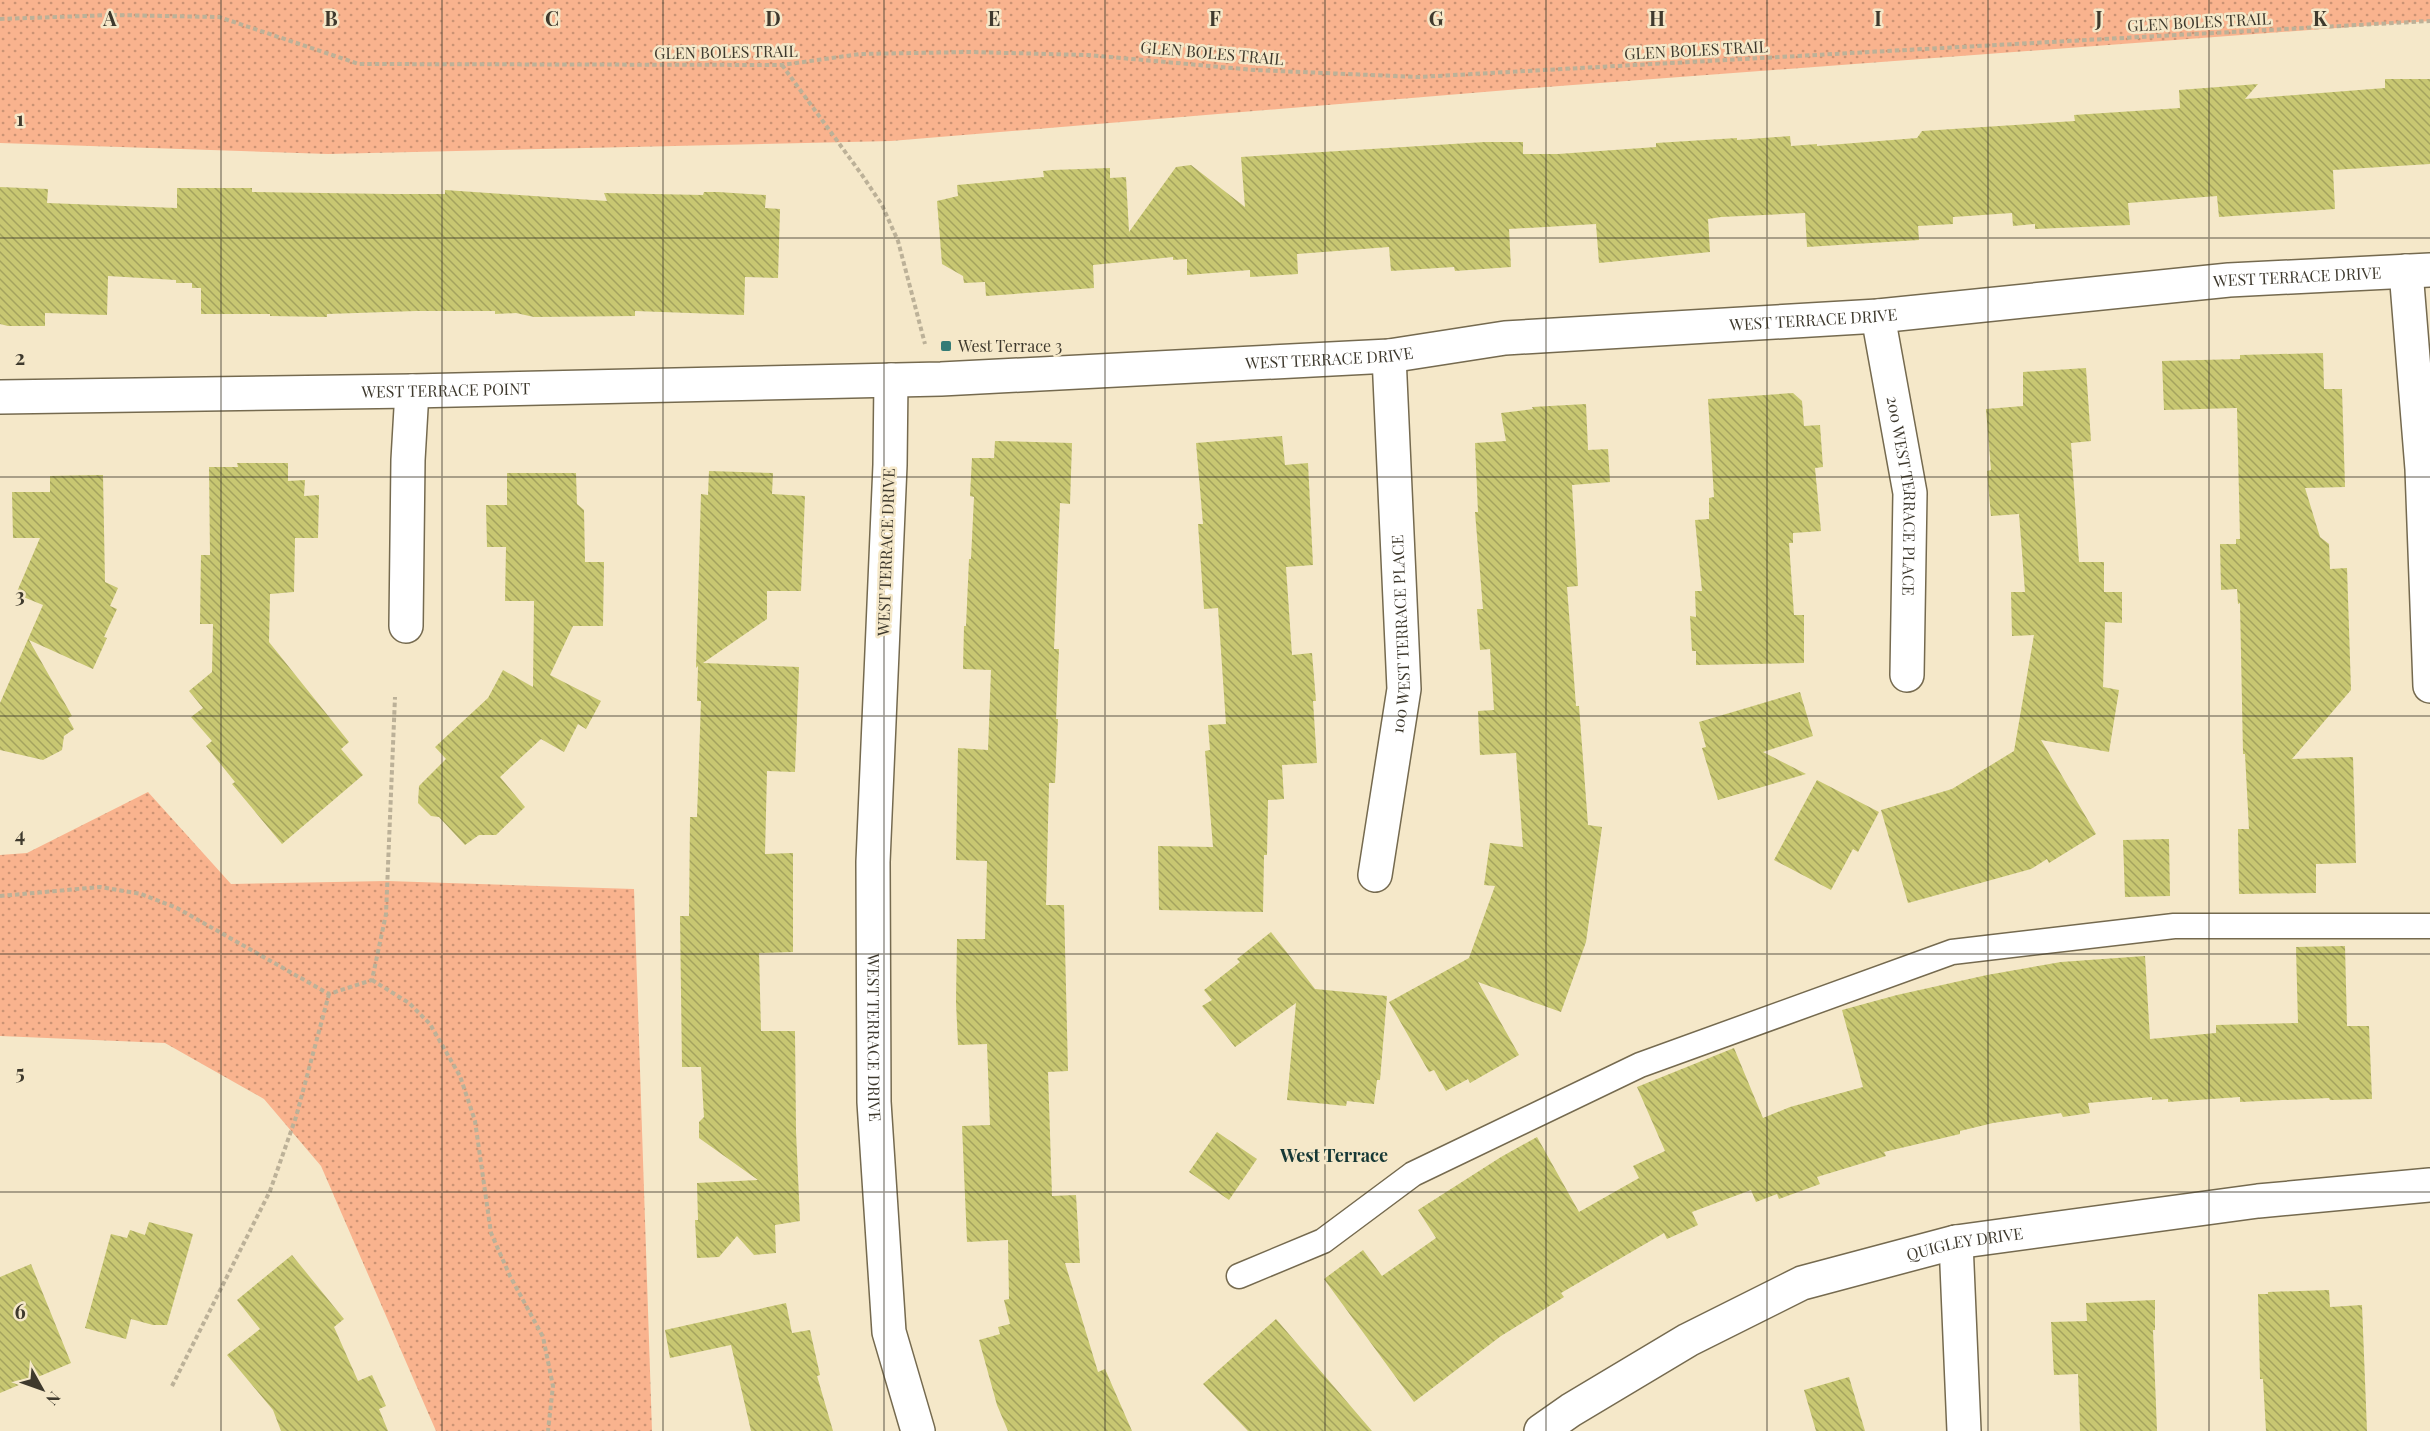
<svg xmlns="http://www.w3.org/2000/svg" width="2430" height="1431" font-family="'Playfair Display',serif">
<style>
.park{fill:url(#park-dots)}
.building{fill:url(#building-back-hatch)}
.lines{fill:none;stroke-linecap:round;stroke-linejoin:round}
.service-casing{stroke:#756a4f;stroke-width:27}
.minor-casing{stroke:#756a4f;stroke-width:36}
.tertiary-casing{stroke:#756a4f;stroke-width:36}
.path{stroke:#bcb198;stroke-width:4;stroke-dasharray:4.5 3;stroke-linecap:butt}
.service{stroke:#fff;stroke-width:24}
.minor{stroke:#fff;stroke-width:33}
.tertiary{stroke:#fff;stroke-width:33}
.grid{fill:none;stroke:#3e392d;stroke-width:1.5;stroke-opacity:0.55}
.poi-dot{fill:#347c76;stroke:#f5e8c9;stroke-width:2}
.labels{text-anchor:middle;stroke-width:5;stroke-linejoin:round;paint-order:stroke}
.street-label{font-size:16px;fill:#3e392d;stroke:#f5e8c9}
.poi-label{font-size:16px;fill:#3e392d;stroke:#f5e8c9;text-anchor:start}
.neighbourhood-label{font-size:18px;font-weight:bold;fill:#163835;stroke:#f5e8c9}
.grid-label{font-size:20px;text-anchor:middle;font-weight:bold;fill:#3e392d;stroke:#f5e8c9;stroke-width:5;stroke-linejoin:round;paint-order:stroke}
</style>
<defs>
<pattern id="park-dots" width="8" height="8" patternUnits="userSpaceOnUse" patternTransform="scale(1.5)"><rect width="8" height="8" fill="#f9b38e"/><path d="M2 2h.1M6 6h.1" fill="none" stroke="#cb9374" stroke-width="1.8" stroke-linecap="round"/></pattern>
<pattern id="building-back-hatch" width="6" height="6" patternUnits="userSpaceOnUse" patternTransform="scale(1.5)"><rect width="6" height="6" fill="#c8c772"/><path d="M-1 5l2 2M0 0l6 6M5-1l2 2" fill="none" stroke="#a4a35e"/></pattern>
</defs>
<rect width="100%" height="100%" fill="#f5e8c9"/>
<path class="park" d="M 0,0 L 2430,0 L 2430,21 L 1533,88 L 891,141 L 328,154 L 0,143 Z
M 148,792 L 231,884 L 387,881 L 634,889 L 652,1431 L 436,1431 L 321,1166 L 264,1099 L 165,1043 L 0,1036 L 0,855 L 27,853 Z"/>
<path class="building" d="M 2385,79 L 2430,79 L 2430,164 L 2333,170 L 2335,209 L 2219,217 L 2217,196 L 2128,203 L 2130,225 L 2035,229 L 2035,224 L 2013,226 L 2012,213 L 1953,217 L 1953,224 L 1918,226 L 1919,240 L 1807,247 L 1805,213 L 1721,217 L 1708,219 L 1710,252 L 1599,263 L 1596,224 L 1509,229 L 1511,267 L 1455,271 L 1454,267 L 1391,271 L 1389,247 L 1297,254 L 1298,274 L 1250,277 L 1250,270 L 1187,275 L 1187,259 L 1173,260 L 1173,257 L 1093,265 L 1094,288 L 986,296 L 985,282 L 964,283 L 963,276 L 942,264 L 937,201 L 958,196 L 957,185 L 1044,177 L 1043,171 L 1052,170 L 1110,168 L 1110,178 L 1126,177 L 1129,232 L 1176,167 L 1191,165 L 1245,207 L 1241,157 L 1485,142 L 1523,142 L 1523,154 L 1558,154 L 1656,147 L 1656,143 L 1737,138 L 1737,140 L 1790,136 L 1791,146 L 1817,144 L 1817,146 L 1917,138 L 1922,131 L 2075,121 L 2074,115 L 2180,108 L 2179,90 L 2258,84 L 2245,99 L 2385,88 Z
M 0,187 L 48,189 L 47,203 L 177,208 L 177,188 L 252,188 L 252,192 L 392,194 L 445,194 L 445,190 L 607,201 L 604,193 L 703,195 L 704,192 L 718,192 L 766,195 L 765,208 L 780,209 L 778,278 L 745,277 L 744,315 L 635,311 L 635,316 L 534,317 L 516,313 L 495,314 L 495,311 L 416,311 L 327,314 L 327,317 L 270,316 L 270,314 L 201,314 L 201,288 L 192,288 L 192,283 L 176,283 L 176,280 L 108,276 L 107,315 L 45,313 L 45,326 L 8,326 L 0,324 Z
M 2323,353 L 2324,389 L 2342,389 L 2345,487 L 2305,488 L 2320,537 L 2329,544 L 2330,569 L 2347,568 L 2351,690 L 2292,759 L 2353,757 L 2356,863 L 2316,864 L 2316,893 L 2239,894 L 2238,829 L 2249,829 L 2245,754 L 2243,754 L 2240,603 L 2238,604 L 2237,589 L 2221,590 L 2220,544 L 2236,544 L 2236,539 L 2240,539 L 2237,408 L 2164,410 L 2162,361 L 2240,359 L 2240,355 Z
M 2086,368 L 2091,441 L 2071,443 L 2079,562 L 2104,562 L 2104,592 L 2122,592 L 2122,623 L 2105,622 L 2103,687 L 2119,690 L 2109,752 L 2041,740 L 2096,834 L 2049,863 L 2047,859 L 2031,869 L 1908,903 L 1881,810 L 1952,789 L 2014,751 L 2034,635 L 2012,636 L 2011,592 L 2025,592 L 2019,514 L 1991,516 L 1987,471 L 1991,470 L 1986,409 L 2023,406 L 2023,372 Z
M 1793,393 L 1802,401 L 1804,426 L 1820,425 L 1823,467 L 1815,468 L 1821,531 L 1793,533 L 1793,543 L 1789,543 L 1794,615 L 1804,615 L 1804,663 L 1696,665 L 1696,651 L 1692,651 L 1690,616 L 1696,617 L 1695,591 L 1702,591 L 1695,520 L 1709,519 L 1709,498 L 1714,497 L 1708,399 Z
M 1586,404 L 1588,450 L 1608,449 L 1610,482 L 1572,485 L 1578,586 L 1567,587 L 1576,706 L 1579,706 L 1588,825 L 1602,827 L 1586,942 L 1561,1012 L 1478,982 L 1519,1055 L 1470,1083 L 1468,1079 L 1446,1091 L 1434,1070 L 1429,1072 L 1389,1002 L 1469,958 L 1495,886 L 1484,885 L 1490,843 L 1523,847 L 1516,753 L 1480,755 L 1478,711 L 1494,710 L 1490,649 L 1480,650 L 1477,609 L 1483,609 L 1475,512 L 1478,512 L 1475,443 L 1506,441 L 1501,413 L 1533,409 L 1532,407 Z
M 1282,436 L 1285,465 L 1308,463 L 1313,565 L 1286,567 L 1292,655 L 1312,653 L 1316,701 L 1313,701 L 1317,763 L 1282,765 L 1284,799 L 1268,800 L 1267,855 L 1264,855 L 1263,912 L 1159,910 L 1158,846 L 1213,847 L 1205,751 L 1210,750 L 1208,725 L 1226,724 L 1218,608 L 1204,609 L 1198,524 L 1203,524 L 1196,443 Z
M 995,441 L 1072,443 L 1070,504 L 1060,503 L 1054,649 L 1059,649 L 1056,719 L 1058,719 L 1055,783 L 1049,783 L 1046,905 L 1064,905 L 1068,1071 L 1048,1072 L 1052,1196 L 1076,1195 L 1080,1263 L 1065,1263 L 1098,1372 L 1105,1369 L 1132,1431 L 1008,1431 L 997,1405 L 979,1340 L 1000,1334 L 998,1327 L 1010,1324 L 1004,1300 L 1009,1299 L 1008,1240 L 967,1242 L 962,1126 L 990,1125 L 987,1044 L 958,1045 L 956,1002 L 957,939 L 985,939 L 987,861 L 956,860 L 958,748 L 988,750 L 991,670 L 963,669 L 964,626 L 966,626 L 969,559 L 971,559 L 974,497 L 970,496 L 972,458 L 994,458 Z
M 237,463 L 288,463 L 288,481 L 305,480 L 304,496 L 319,495 L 318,538 L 295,538 L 294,592 L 270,594 L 269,642 L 349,742 L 341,749 L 363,775 L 282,844 L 232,784 L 235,782 L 206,746 L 212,741 L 191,717 L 203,708 L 189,691 L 212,672 L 213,624 L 200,624 L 201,555 L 210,555 L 209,467 L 238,467 Z
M 709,471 L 773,473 L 772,494 L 805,496 L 801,591 L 767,591 L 767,619 L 703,663 L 799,667 L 795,772 L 767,771 L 765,854 L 793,853 L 793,952 L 759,953 L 761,1031 L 795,1031 L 796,1131 L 800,1221 L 775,1225 L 776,1253 L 754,1255 L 737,1236 L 719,1257 L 697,1258 L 695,1220 L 698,1220 L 697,1183 L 758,1180 L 699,1138 L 699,1122 L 704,1117 L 701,1067 L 682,1067 L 680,916 L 689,916 L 690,817 L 697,817 L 701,701 L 697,701 L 698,666 L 696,668 L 701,494 L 708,495 Z
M 507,473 L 576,473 L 577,504 L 584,510 L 585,562 L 604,562 L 603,626 L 573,626 L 550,675 L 601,701 L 586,729 L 578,724 L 564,752 L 541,739 L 500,777 L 525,807 L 496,835 L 479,835 L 465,845 L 439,817 L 431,816 L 418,803 L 419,786 L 446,759 L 435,747 L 488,698 L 503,670 L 533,687 L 534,601 L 505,601 L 506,547 L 487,547 L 486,505 L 507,505 Z
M 103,475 L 105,582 L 118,588 L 110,606 L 117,609 L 104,637 L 107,638 L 93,669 L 29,640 L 72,716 L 68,718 L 74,729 L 64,736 L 62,750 L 43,760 L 0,750 L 0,703 L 43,605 L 16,594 L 40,538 L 13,538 L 12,492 L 50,492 L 50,476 Z
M 1800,692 L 1813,736 L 1763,752 L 1806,774 L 1718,800 L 1702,748 L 1706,747 L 1699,722 Z
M 1817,780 L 1879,812 L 1858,852 L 1853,849 L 1831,890 L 1774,860 Z
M 2169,839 L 2170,896 L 2125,897 L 2123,840 Z
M 1271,932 L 1315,989 L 1387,996 L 1380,1080 L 1377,1080 L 1374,1104 L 1347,1101 L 1346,1106 L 1287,1100 L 1296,1003 L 1235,1047 L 1202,1006 L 1212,1000 L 1204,990 L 1240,962 L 1237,959 Z
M 2345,946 L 2347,1026 L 2369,1026 L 2372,1099 L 2330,1100 L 2329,1098 L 2240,1102 L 2240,1097 L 2168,1102 L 2168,1099 L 2152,1100 L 2152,1097 L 2088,1103 L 2090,1113 L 2063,1117 L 2061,1113 L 1993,1123 L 1960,1131 L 1960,1134 L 1884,1152 L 1886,1156 L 1817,1177 L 1820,1184 L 1779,1199 L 1777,1194 L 1756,1202 L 1751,1190 L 1692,1212 L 1698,1225 L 1667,1239 L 1664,1233 L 1561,1293 L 1564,1297 L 1501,1336 L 1414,1402 L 1324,1279 L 1363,1250 L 1382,1276 L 1436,1238 L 1418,1210 L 1501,1157 L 1537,1137 L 1579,1212 L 1639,1178 L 1633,1166 L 1665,1151 L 1637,1087 L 1734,1048 L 1763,1118 L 1790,1107 L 1863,1087 L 1842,1010 L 1897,995 L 1987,975 L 2061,962 L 2145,956 L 2150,1039 L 2216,1033 L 2216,1025 L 2298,1023 L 2296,947 Z
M 1217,1132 L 1257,1159 L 1229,1200 L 1189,1172 Z
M 149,1222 L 193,1234 L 167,1325 L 153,1325 L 131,1319 L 126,1339 L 85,1328 L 111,1234 L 127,1238 L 130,1230 L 145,1235 Z
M 292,1255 L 344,1319 L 334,1327 L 358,1381 L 372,1375 L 386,1406 L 379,1409 L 388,1431 L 281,1431 L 273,1410 L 227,1355 L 260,1329 L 237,1300 Z
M 31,1264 L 71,1363 L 0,1393 L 0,1277 Z
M 2329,1290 L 2330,1307 L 2362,1305 L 2367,1431 L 2266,1431 L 2263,1379 L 2260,1379 L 2258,1294 L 2268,1294 L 2268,1292 Z
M 2155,1300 L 2155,1330 L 2153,1330 L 2157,1431 L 2080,1431 L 2078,1374 L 2054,1375 L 2051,1322 L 2087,1321 L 2086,1303 Z
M 786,1303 L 792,1333 L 810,1330 L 820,1375 L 817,1376 L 833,1431 L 751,1431 L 731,1345 L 670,1358 L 665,1330 Z
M 1276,1319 L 1372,1431 L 1248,1431 L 1203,1384 Z
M 1849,1377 L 1865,1431 L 1816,1431 L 1804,1390 Z"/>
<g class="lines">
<defs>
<path id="service" d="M 1239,1276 L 1323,1241 L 1413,1174 L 1640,1065 L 1952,952 L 2174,926 L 2430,926"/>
<g id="minor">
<path d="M 2406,271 L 2422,469 L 2430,686"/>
<path id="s1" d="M 1878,316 L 1910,493 L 1907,675"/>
<path id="s2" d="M 891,380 L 890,465 L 873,862 L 874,1102 L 889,1332 L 918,1431"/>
<path id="s3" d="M 0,397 L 412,391 L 941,379 L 1389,356 L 1505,338 L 1878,316 L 2229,280 L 2430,270"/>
<path d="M 406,626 L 408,460 L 412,391"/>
<path id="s4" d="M 1375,875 L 1404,689 L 1389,356"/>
<path d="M 1956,1242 L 1964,1431"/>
</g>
<g id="tertiary">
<path id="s5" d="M 1541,1431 L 1571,1410 L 1688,1340 L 1802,1283 L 1956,1242 L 2258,1201 L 2430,1185"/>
</g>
</defs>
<use href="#service" class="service-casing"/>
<use href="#minor" class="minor-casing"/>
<use href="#tertiary" class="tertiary-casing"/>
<path class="path" d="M 0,19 L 112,15 L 219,17 L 359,64 L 782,65 L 860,54 L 969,52 L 1088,55 L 1254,70 L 1418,77 L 2430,21
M 782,65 L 862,175 L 882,205 L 898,241 L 925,344
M 0,896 L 100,887 L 141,894 L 177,908 L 329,994 L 372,980 L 386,914 L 395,697
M 372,980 L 409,1003 L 430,1024 L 460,1076 L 475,1121 L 491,1233 L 510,1276 L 543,1337 L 553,1386 L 548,1431
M 172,1386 L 270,1191 L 296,1117 L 329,994"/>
<use href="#service" class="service"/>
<use href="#minor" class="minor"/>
<use href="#tertiary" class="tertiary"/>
</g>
<path class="grid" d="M 221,0 L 221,1431M 442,0 L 442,1431M 663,0 L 663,1431M 884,0 L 884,1431M 1105,0 L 1105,1431M 1325,0 L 1325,1431M 1546,0 L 1546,1431M 1767,0 L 1767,1431M 1988,0 L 1988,1431M 2209,0 L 2209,1431M 0,238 L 2430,238M 0,477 L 2430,477M 0,716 L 2430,716M 0,954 L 2430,954M 0,1192 L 2430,1192"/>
<rect class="poi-dot" x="940" y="340" width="12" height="12" rx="3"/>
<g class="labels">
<g class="street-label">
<text transform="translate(2199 22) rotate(-3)" y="6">GLEN BOLES TRAIL</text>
<text transform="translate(1696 50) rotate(-3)" y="6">GLEN BOLES TRAIL</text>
<text transform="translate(726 52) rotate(-1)" y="6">GLEN BOLES TRAIL</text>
<text transform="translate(1212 53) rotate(5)" y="6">GLEN BOLES TRAIL</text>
<text dy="6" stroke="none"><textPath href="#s3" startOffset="2302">WEST TERRACE DRIVE</textPath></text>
<text dy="6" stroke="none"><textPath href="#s3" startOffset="1816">WEST TERRACE DRIVE</textPath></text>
<text dy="6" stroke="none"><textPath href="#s3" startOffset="1330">WEST TERRACE DRIVE</textPath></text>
<text dy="6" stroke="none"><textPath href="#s3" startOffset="446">WEST TERRACE POINT</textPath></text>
<text dy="6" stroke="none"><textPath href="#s1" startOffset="182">200 WEST TERRACE PLACE</textPath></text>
<text transform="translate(886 552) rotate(-88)" y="6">WEST TERRACE DRIVE</text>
<text dy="6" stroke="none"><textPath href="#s4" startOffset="243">100 WEST TERRACE PLACE</textPath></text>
<text dy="6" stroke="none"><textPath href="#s2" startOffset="658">WEST TERRACE DRIVE</textPath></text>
<text dy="6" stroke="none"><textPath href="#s5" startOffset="468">QUIGLEY DRIVE</textPath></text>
</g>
<g class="poi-label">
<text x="958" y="352">West Terrace 3</text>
</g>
<g class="neighbourhood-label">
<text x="1334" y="1162">West Terrace</text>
</g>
</g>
<g class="grid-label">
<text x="110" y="26">A</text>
<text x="331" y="26">B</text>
<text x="552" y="26">C</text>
<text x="773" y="26">D</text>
<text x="994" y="26">E</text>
<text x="1215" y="26">F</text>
<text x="1436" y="26">G</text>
<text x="1657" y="26">H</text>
<text x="1878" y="26">I</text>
<text x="2099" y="26">J</text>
<text x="2320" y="26">K</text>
<text x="20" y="126">1</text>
<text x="20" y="365">2</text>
<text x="20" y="603">3</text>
<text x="20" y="842">4</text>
<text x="20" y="1080">5</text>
<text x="20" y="1319">6</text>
</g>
<g transform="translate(42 1389) rotate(130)" stroke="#f5e8c9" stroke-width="4.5" paint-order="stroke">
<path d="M0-4.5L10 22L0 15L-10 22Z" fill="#3e392d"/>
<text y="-9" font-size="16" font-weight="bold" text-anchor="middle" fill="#3e392d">N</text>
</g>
</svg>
